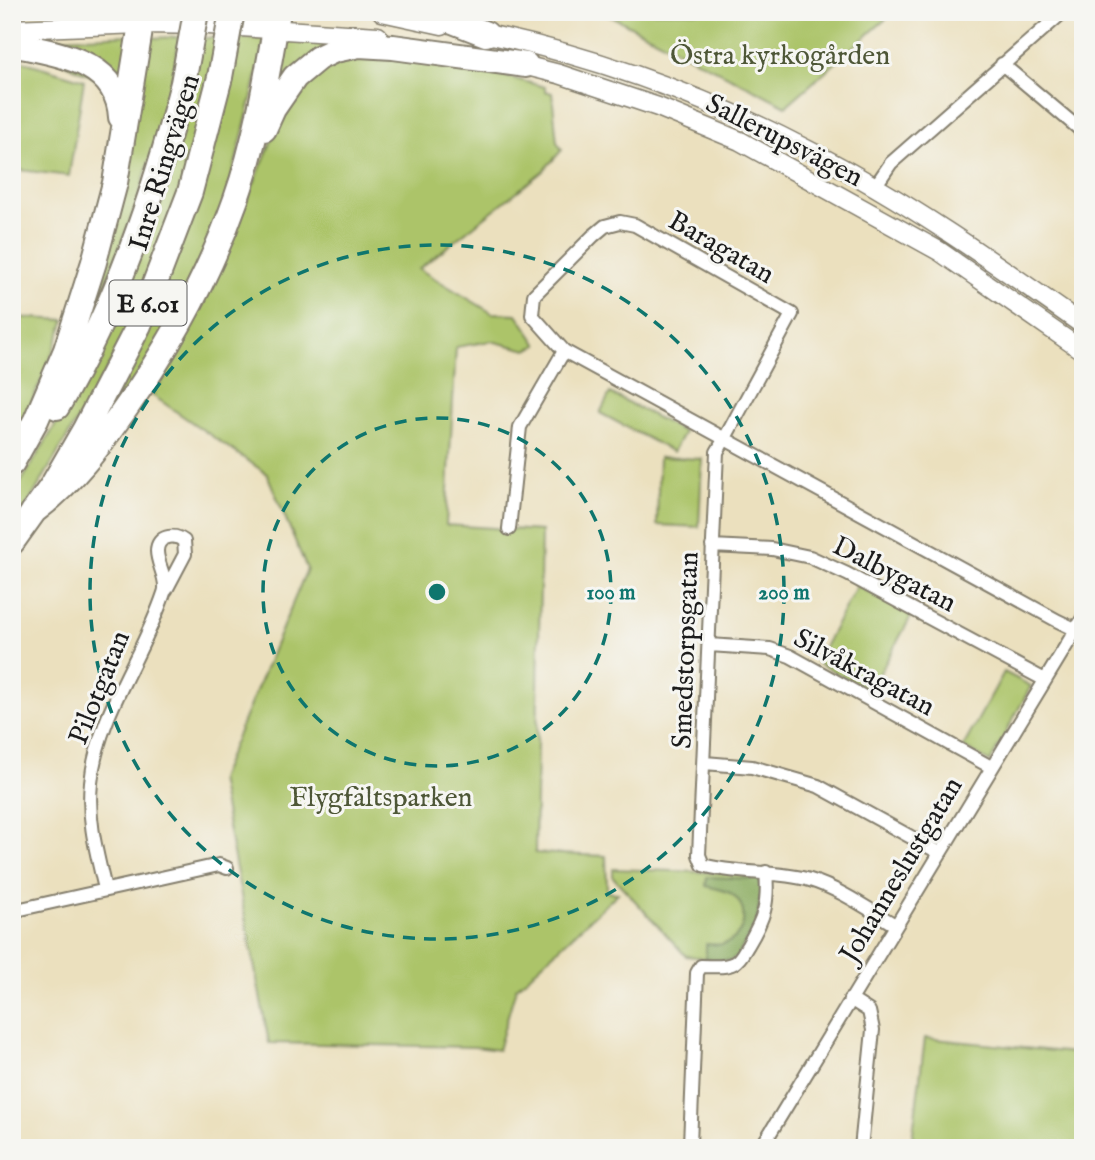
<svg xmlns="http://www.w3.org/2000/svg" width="1095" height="1160" font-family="'IM FELL English',serif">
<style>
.green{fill:#acc469;stroke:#647042;stroke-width:2}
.forest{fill:#89aa5d;stroke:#52633c;stroke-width:2}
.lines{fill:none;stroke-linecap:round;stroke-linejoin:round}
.street-casing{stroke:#847e6d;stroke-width:16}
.secondary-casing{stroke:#847e6d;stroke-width:21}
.highway-casing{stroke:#847e6d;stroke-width:28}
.street{stroke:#fff;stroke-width:12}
.secondary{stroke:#fff;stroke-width:18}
.highway{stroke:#fff;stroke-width:24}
.highway-bridge-casing{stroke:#847e6d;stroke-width:28;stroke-linecap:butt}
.highway-bridge{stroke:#fff;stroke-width:24}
.ring{fill:none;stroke:#0f766e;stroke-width:3.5;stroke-dasharray:12 9}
.labels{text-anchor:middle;stroke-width:6;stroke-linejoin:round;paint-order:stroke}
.shield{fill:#f6f6f2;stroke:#5d5d5c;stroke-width:2}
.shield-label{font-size:26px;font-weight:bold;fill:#1c1c1c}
.park-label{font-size:28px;fill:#4e5737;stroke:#f6f6f2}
.street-label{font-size:28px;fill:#1c1c1c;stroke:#f6f6f2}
.centre{fill:#0f766e;stroke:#f6f6f2;stroke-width:3.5}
.ring-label{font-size:21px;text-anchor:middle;font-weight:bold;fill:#0f766e;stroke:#f6f6f2;stroke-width:6;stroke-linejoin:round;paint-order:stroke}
</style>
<rect width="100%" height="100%" fill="#f6f6f2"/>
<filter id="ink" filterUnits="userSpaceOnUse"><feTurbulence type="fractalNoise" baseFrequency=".0143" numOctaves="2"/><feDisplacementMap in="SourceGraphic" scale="14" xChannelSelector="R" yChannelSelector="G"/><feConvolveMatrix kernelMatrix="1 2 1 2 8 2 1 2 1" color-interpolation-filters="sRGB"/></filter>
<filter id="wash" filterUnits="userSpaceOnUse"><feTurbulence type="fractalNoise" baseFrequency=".00686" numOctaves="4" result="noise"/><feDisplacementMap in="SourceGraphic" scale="28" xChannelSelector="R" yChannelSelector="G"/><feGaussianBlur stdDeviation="1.57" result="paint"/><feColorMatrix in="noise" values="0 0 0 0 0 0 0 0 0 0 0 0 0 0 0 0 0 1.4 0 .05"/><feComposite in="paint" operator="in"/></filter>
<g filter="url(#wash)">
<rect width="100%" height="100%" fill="#ebe0be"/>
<path class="green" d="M 603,12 L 894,12 L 786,106 Z
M 130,35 L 121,90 L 14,40 Z
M 180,37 L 169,93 L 137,203 L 89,325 L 79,330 L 149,38 Z
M 279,37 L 335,39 L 268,96 Z
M 201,38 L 219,38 L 190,164 L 135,312 L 114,311 Z
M 238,38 L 266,39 L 222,218 L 171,316 L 154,314 Z
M 354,54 L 479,69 L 545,87 L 545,91 L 552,93 L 557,142 L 562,150 L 543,171 L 419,269 L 492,313 L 517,314 L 538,345 L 527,350 L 491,341 L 456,347 L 446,525 L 541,531 L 535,853 L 606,856 L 607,892 L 618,893 L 516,988 L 498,1050 L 475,1047 L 269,1043 L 219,779 L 307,569 L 267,474 L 152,395 L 208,292 L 272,140 L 303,81 L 319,68 Z
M 12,58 L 84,80 L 69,176 L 12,169 Z
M 12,317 L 65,320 L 46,370 L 12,445 Z
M 110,322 L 130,324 L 116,354 L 12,531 L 12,497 L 73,396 Z
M 149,325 L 173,326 L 84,456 Z
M 610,393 L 684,432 L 673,452 L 600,413 Z
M 659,457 L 702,459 L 699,527 L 657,525 Z
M 857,585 L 912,615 L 870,691 L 816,662 Z
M 1004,672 L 1031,686 L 990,762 L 963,747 Z
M 613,869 L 760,874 L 762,880 L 758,918 L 722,960 L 686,956 L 613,877 Z
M 925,1038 L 1083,1054 L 1083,1148 L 911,1148 Z"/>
<path class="forest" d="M 707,877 L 759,879 L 761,890 L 757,922 L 737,957 L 730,961 L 706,959 L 706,944 C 711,944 718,945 723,944 C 746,938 750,909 733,895 C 725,889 715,889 706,886 Z"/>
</g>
<g filter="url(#ink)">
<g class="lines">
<defs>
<path id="street" d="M 1002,64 L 1083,132
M 874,188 L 891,163 L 1063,12
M 509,529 L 520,427 L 564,351
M 712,546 L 772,549 L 810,557 L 847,574 L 1045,680
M 709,645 L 770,649 L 790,656 L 991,767
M 705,763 L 752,767 L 818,786 L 940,853
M 105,889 C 97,854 87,819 91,783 C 97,715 143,657 164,593 C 169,581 157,565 157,551 C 157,536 174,533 184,541 L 185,554 L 166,590
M 12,911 L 219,865 L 227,868
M 895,925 C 868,909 840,889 810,880 C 775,870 737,875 703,865 L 699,855 L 717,452 L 725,438 L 792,314 L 635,225 L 620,222 L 605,226 L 593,236 L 534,295 L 532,315 L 564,351 L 1058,621 L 1083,633
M 850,999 L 869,1011 L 873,1030 L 861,1148
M 690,1144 L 697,973 L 701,966 C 711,966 725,968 734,963 C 741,959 744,951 748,945 C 764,918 769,904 766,872
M 761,1148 L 1083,618"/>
<path id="secondary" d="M 382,12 L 442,25
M 12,29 L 141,24 L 209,25 L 378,36
M 477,32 C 593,55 705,96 810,151 C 906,200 995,263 1083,325
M 515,63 L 559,74 L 658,107 L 740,141 L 939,251 L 1083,351"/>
<path id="highway" d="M 430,12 L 486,34
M 12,44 C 57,54 118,60 121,117
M 264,129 L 273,109 L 295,77 L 318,58 L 335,50 L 359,45 L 393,47 L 526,65
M 57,407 C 116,307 154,196 183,83
M 12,463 L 36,420 L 66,350 L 94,262 L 115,183 L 143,12
M 33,512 C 73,482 100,445 128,405 C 173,341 210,273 236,199 C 257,139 267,75 278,12
M 12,542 L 52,486 L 85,429 L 139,325 L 190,192 L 220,77"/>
</defs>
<use href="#street" class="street-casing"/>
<use href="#secondary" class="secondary-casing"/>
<use href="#highway" class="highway-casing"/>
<use href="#street" class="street"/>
<use href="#secondary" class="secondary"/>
<use href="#highway" class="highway"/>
<defs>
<path id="highway-bridge" d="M 220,77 L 232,12
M 183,83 L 196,12"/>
</defs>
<use href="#highway-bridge" class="highway-bridge-casing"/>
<use href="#highway-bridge" class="highway-bridge"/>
</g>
</g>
<g class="ring">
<circle cx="437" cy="592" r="174"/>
<circle cx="437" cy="592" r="347"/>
</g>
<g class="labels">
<rect class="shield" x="109.5" y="280.5" width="77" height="45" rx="5"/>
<g class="shield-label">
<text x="148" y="312">E 6.01</text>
</g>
<g class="park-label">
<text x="780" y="64">Östra kyrkogården</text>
<text x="381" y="806">Flygfältsparken</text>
</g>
<g class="street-label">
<text transform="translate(785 139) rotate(27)" y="10">Sallerupsvägen</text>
<text transform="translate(163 162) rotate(-73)" y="10">Inre Ringvägen</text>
<text transform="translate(722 246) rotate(30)" y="10">Baragatan</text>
<text transform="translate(895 573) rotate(27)" y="10">Dalbygatan</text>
<text transform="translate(684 650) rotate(-88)" y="10">Smedstorpsgatan</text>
<text transform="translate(865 671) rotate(28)" y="10">Silvåkragatan</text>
<text transform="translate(98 687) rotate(-68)" y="10">Pilotgatan</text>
<text transform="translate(900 869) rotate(-59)" y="10">Johanneslustgatan</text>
</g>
</g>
<circle cx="437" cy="592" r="10" class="centre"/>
<g class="ring-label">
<text x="611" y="599">100 m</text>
<text x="784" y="599">200 m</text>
</g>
<rect width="1095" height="1160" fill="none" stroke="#f6f6f2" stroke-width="42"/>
</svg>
